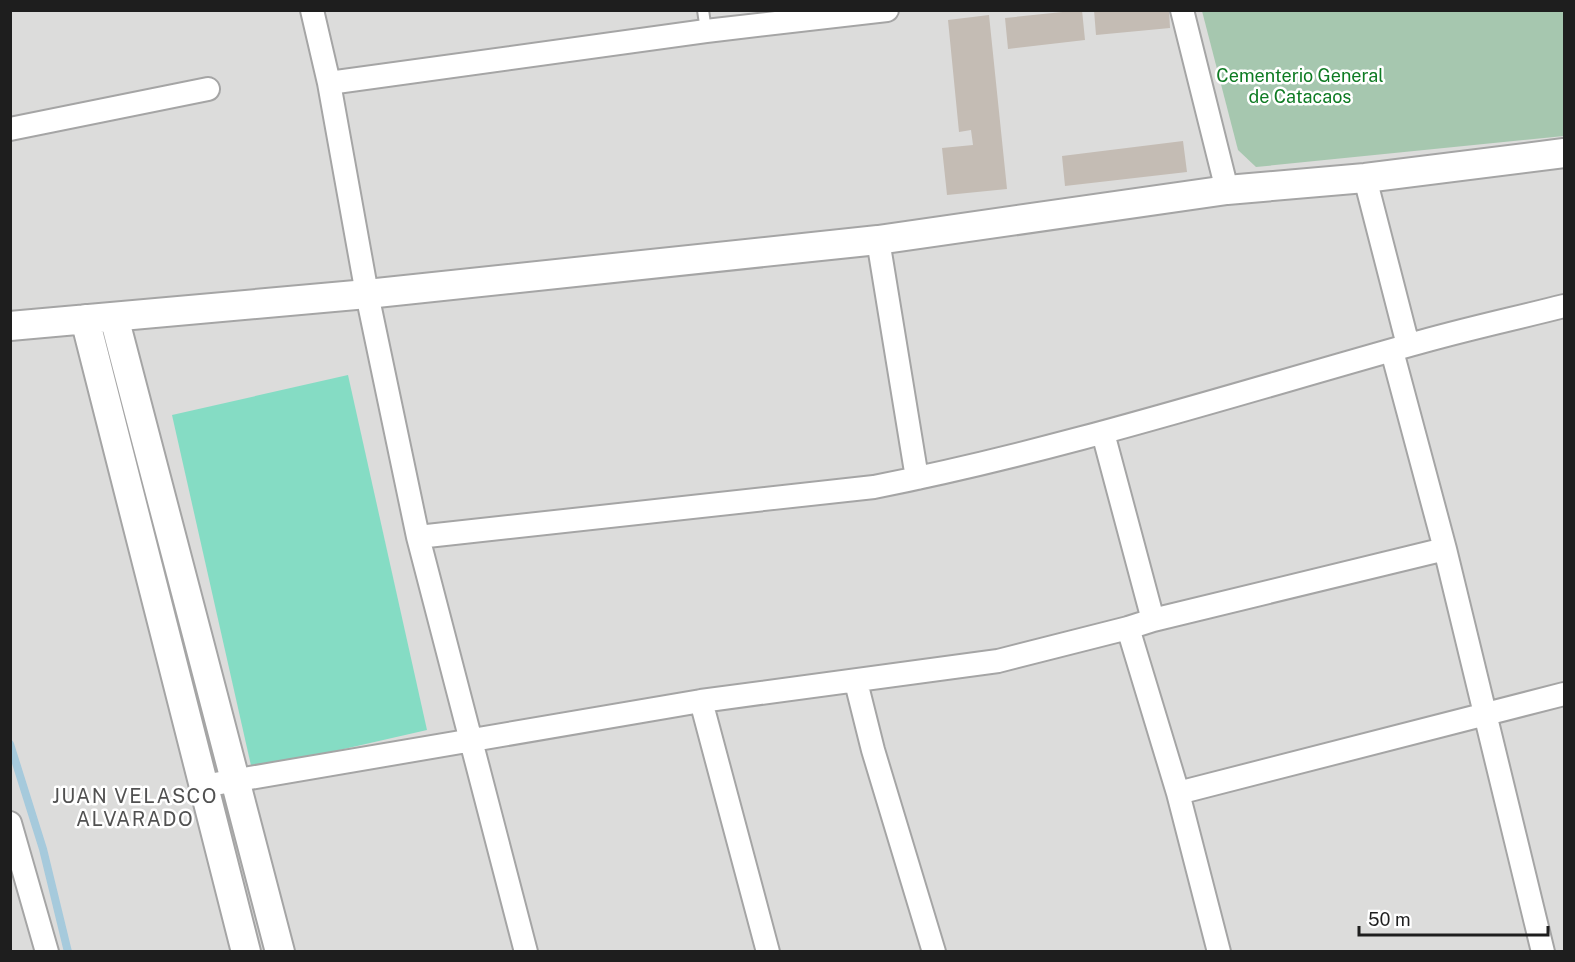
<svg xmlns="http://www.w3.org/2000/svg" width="1575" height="962" font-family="'Public Sans',sans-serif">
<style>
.residential{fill:#dcdcdb}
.cemetery{fill:#a6c7af}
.pitch{fill:#85dcc4}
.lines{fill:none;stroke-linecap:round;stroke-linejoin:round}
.stream{stroke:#a6cadc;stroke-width:8}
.building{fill:#c4bcb4}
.service-casing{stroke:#a5a5a5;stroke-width:14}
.minor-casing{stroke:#a5a5a5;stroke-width:26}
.tertiary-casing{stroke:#a5a5a5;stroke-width:32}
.service{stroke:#fff;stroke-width:10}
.minor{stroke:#fff;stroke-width:22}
.tertiary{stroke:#fff;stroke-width:28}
.labels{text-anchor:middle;stroke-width:5;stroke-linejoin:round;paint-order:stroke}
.park-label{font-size:18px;fill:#0e7b23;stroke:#fff}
.neighbourhood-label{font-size:20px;letter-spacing:1.5px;fill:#515151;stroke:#fff}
</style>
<rect width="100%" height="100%" fill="#efede5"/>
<path class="residential" d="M 11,11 L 1564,11 L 1564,951 L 11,951 Z"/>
<path class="cemetery" d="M 1202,11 L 1564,11 L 1564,136 L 1256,167 L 1238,150 Z"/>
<path class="pitch" d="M 348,375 L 427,730 L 252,770 L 172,415 Z"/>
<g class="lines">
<path class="stream" d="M 10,744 L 43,849 L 68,952"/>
</g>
<path class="building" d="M 1082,10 L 1085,40 L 1008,49 L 1005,18 Z
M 1094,10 L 1169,10 L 1170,28 L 1096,35 Z
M 989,15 L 1007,189 L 947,195 L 942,148 L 973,145 L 971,130 L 959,132 L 948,20 Z
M 1183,141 L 1187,172 L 1065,186 L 1062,156 Z"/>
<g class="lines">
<defs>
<path id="service" d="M 703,10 L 706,31"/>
<path id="minor" d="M 312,10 L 329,83 L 367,294 L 418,537 L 526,952
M 1182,10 L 1227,190
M 329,83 L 706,31 L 887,10
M 10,129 L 208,89
M 1365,178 L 1408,345
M 878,240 L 917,478
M 1392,351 L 1445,549 L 1543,952
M 1103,433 L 1153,620
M 418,537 L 874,487 C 1056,451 1232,395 1410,345 C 1461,330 1513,319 1564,306
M 1128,628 L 1178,793 L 1219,952
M 856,682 L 873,750 L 934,952
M 701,701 L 768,952
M 203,786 L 701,701 L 998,661 L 1128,628 L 1153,620 L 1445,549
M 1178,793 L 1564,694
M 10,823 L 47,952"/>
<path id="tertiary" d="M 114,317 L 280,952
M 85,319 L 246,952
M 10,326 L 367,294 L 878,240 L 1227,190 L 1365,178 L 1564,153"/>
</defs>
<use href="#service" class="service-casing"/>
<use href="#minor" class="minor-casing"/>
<use href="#tertiary" class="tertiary-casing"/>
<use href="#service" class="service"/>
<use href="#minor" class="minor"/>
<use href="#tertiary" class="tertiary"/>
</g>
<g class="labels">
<g class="park-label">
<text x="1300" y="82">Cementerio General<tspan x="1300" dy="21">de Catacaos</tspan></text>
</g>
<g class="neighbourhood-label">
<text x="135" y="803">JUAN VELASCO<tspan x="135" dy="23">ALVARADO</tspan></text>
</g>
</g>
<rect width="1575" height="962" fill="none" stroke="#1e1e1e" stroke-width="24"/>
<path d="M1359 926v9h189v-9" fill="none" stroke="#1e1e1e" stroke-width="3"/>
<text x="1368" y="926" font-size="18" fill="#1e1e1e" stroke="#ffffff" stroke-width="4.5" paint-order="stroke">50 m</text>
</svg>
